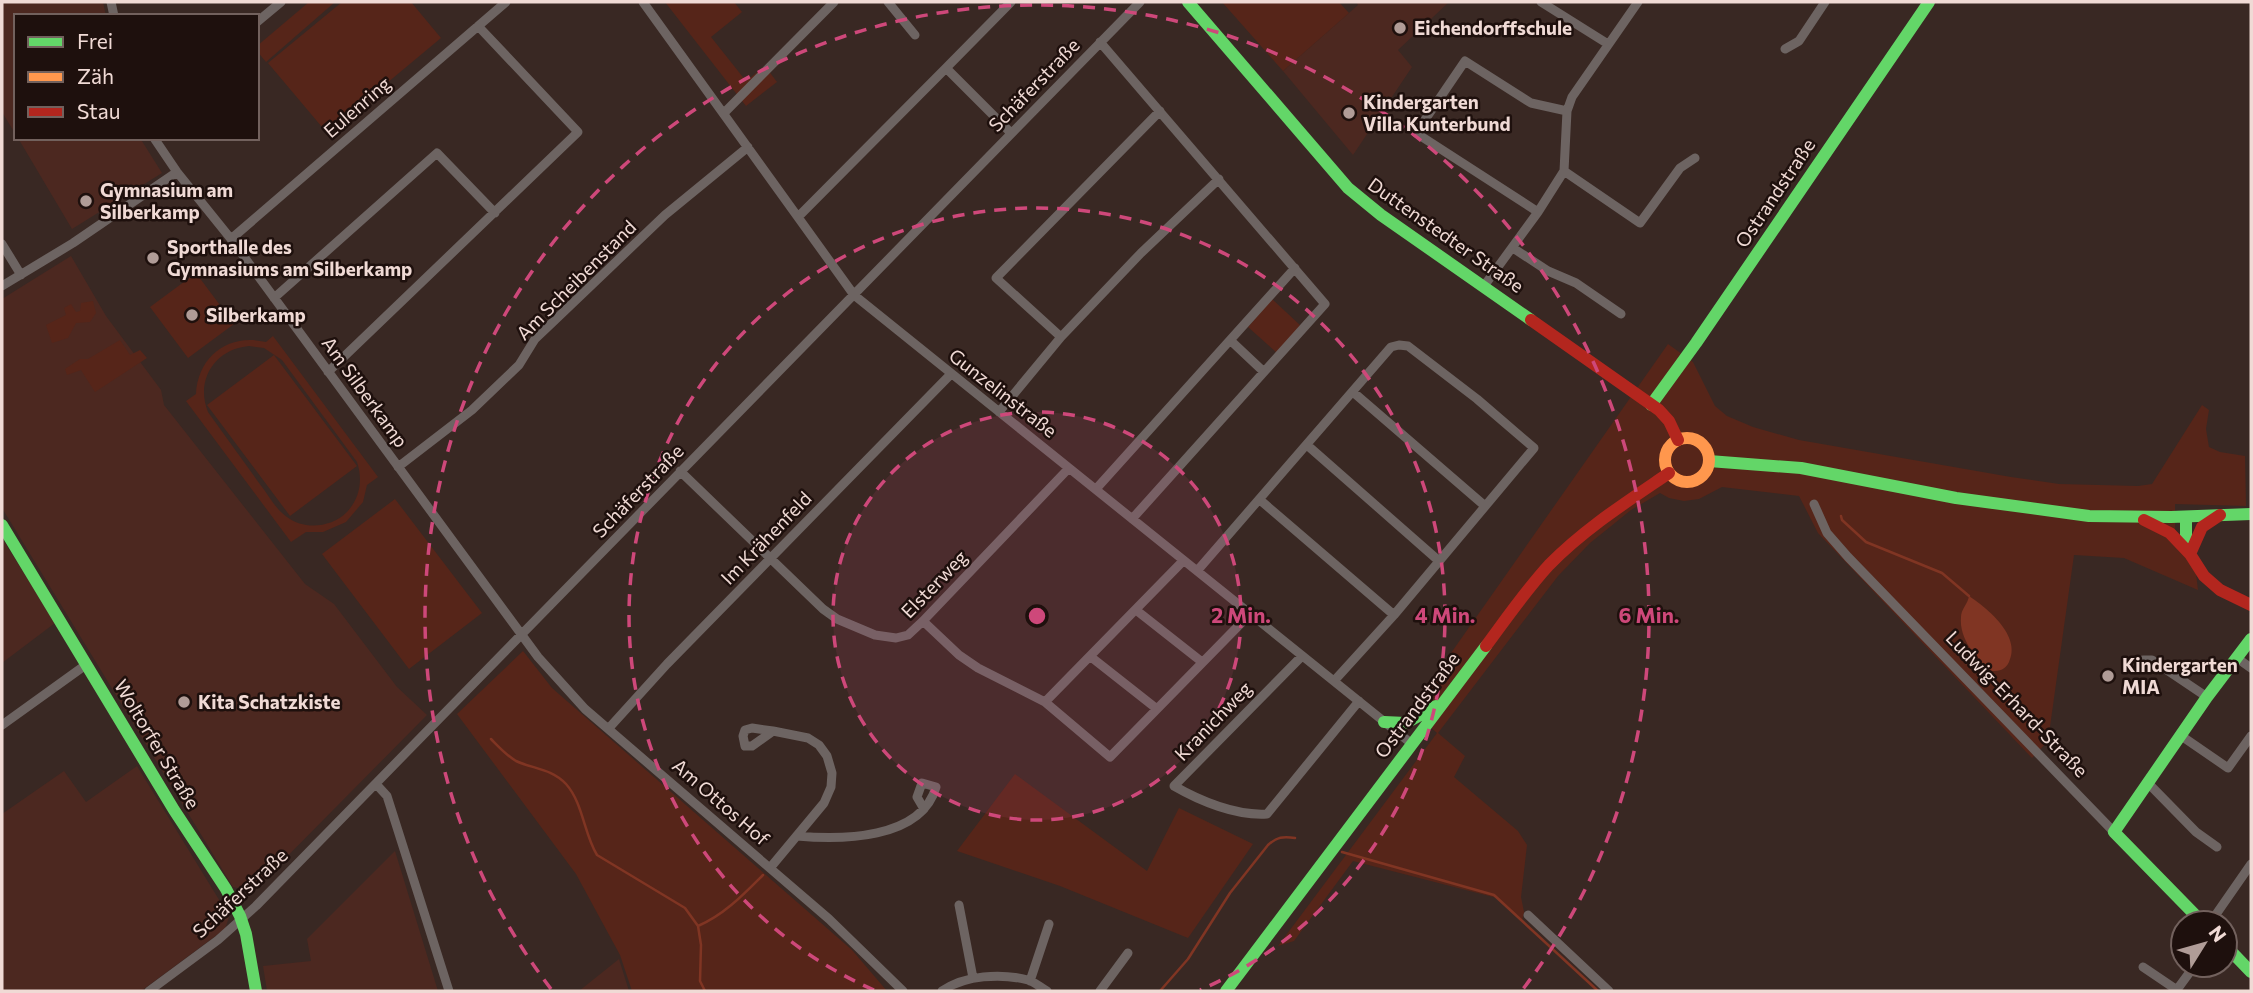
<svg xmlns="http://www.w3.org/2000/svg" width="2253" height="993" font-family="Commissioner,sans-serif">
<style>
.built{fill:#4c2820}
.green{fill:#562519;fill-rule:evenodd}
.water{fill:#803523}
.lines{fill:none;stroke-linecap:round;stroke-linejoin:round}
.stream{stroke:#803523;stroke-width:2.5}
.street{stroke:#6d6462;stroke-width:9}
.fast{stroke:#63d668;stroke-width:12}
.slow{stroke:#ff974d;stroke-width:12}
.jam{stroke:#b3261e;stroke-width:12}
.ring{fill:none;stroke:#ce487a;stroke-width:3.5;stroke-dasharray:12 9}
.poi-dot{fill:#b09c97;stroke:#1e100d;stroke-width:2.5}
.labels{text-anchor:middle;stroke-width:5;stroke-linejoin:round;paint-order:stroke}
.poi-label{font-size:19px;font-weight:bold;fill:#f0dad5;stroke:#1e100d;text-anchor:start}
.street-label{font-size:19px;fill:#f0dad5;stroke:#1e100d}
.centre{fill:#ce487a;stroke:#1e100d;stroke-width:3.5}
.ring-label{font-size:21px;text-anchor:middle;font-weight:bold;fill:#ce487a;stroke:#1e100d;stroke-width:5;stroke-linejoin:round;paint-order:stroke}
</style>
<rect width="100%" height="100%" fill="#392823"/>
<path class="built" d="M 2,2 L 103,2 L 106,16 L 16,16 L 16,135 L 2,112 Z
M 1356,2 L 1449,2 L 1398,50 L 1412,67 L 1353,155 L 1283,71 L 1358,5 Z
M 18,138 L 140,138 L 162,173 L 72,229 Z
M 71,256 L 106,316 L 161,390 L 164,405 L 305,584 L 334,604 L 397,687 L 427,715 L 253,891 L 233,887 L 2,508 L 2,299 Z
M 2,538 L 55,623 L 2,663 Z
M 137,766 L 218,898 L 229,917 L 225,929 L 141,991 L 2,991 L 2,814 L 64,771 L 86,802 Z
M 395,851 L 438,991 L 267,991 L 263,966 L 311,961 L 307,939 Z
M 619,959 L 629,991 L 579,991 Z"/>
<path class="green" d="M 309,2 L 335,2 L 266,62 L 257,51 L 257,46 Z
M 342,2 L 411,2 L 441,38 L 327,133 L 268,63 Z
M 665,2 L 734,2 L 742,12 L 711,37 L 746,81 L 765,66 L 777,82 L 746,106 Z
M 1222,2 L 1339,2 L 1349,13 L 1283,71 Z
M 196,273 L 234,324 L 188,358 L 150,307 Z
M 1272,299 L 1301,326 L 1277,353 L 1248,327 Z
M 93,301 L 96,313 L 90,322 L 76,323 L 68,338 L 52,343 L 46,325 L 66,315 L 64,308 L 71,304 L 76,312 L 80,311 L 81,303 Z
M 273,336 L 378,477 L 367,485 L 363,502 L 346,522 L 323,532 L 306,532 L 291,542 L 186,401 L 196,394 C 198,356 229,333 266,342 ZM 249,346 L 264,348 L 282,360 L 357,462 C 363,480 360,498 347,512 C 331,528 304,530 287,517 C 275,509 268,494 259,483 C 242,459 225,436 208,412 C 195,380 215,349 249,346 Z
M 120,340 L 130,355 L 140,350 L 147,358 L 95,392 L 81,370 L 67,375 L 65,369 L 80,359 L 88,359 Z
M 1668,344 L 1693,362 L 1715,406 L 1727,416 L 1753,427 L 1799,440 L 2011,477 L 2059,484 L 2138,486 L 2152,484 L 2202,405 L 2209,410 L 2206,429 L 2209,447 L 2220,452 L 2245,456 L 2246,506 L 2175,504 L 2175,542 L 2196,573 L 2198,590 L 2124,558 L 2074,555 L 2048,741 L 2032,758 L 1818,533 L 1799,496 L 1722,487 L 1699,499 L 1684,501 L 1669,498 L 1660,493 L 1631,510 L 1590,543 L 1558,576 L 1438,733 L 1465,756 L 1454,777 L 1518,831 L 1527,845 L 1521,897 L 1524,912 L 1522,921 L 1497,898 L 1353,861 L 1294,941 L 1278,946 L 1437,733 L 1411,710 Z
M 274,355 L 357,466 L 290,516 L 207,405 Z
M 395,499 L 482,613 L 409,669 L 322,554 Z
M 523,651 L 552,688 L 852,950 L 887,991 L 632,991 L 620,955 L 576,874 L 457,714 Z
M 1015,774 L 1147,871 L 1179,808 L 1253,844 L 1188,938 L 1060,886 L 957,851 Z"/>
<path class="water" d="M 1969,596 C 1987,608 2022,636 2009,662 C 2005,670 2000,671 1992,671 C 1976,659 1959,639 1961,617 C 1961,609 1968,604 1969,596 Z"/>
<g class="lines">
<path class="stream" d="M 1841,516 L 1842,520 L 1866,542 L 1942,573 L 1969,596
M 491,739 C 499,747 506,755 516,761 C 534,769 552,769 566,784 C 583,803 584,834 597,855 L 685,908 L 698,926 L 701,945 L 700,981 L 705,991
M 1342,852 L 1494,895 L 1598,991
M 698,926 C 724,915 744,894 763,875
M 1160,991 L 1188,959 L 1230,893 L 1268,845 C 1277,837 1283,836 1295,838"/>
<path class="street" d="M 111,2 L 114,16
M 643,2 L 854,295 L 1412,744
M 888,2 L 915,35
M 1541,2 L 1608,44
M 257,22 L 281,2
M 1100,42 L 1325,304 L 1132,519
M 1785,49 L 1799,41 L 1825,2
M 946,68 L 1011,2
M 724,113 L 834,2
M 154,138 L 177,172 L 231,239 L 538,657 L 585,709 L 829,919 L 903,991
M 1564,171 L 1640,223 L 1680,168 L 1695,158
M 1538,212 L 1416,133 L 1465,61 L 1531,103 L 1567,111
M 798,217 L 946,68 L 1011,133
M 231,239 L 506,2
M 2,244 L 21,275
M 1513,248 L 1548,271 L 1576,283 L 1621,314
M 2,286 L 73,243 L 177,172
M 1484,286 L 1538,212 L 1564,171 L 1567,111 L 1572,97 L 1638,2
M 274,298 L 437,153 L 495,213
M 1061,337 L 996,278 L 1160,111
M 1230,340 L 1264,372
M 328,372 L 578,132 L 478,26
M 1353,392 L 1485,506
M 999,412 L 1061,337 L 1141,253 L 1219,179
M 1307,445 L 1439,561
M 398,467 L 472,410 L 519,365 L 535,339 L 554,321 L 665,215 L 748,147
M 680,471 L 823,609 L 837,619 L 875,635 L 896,638 L 908,635 L 923,621 L 1069,468
M 1096,489 L 1295,268
M 1260,500 L 1394,615
M 1814,504 L 1827,533 L 1848,557 L 2114,832
M 1197,571 L 1391,347 L 1399,345 L 1408,346 L 1477,399 L 1534,448 L 1394,615 L 1334,681
M 1136,610 L 1202,662
M 923,621 L 959,655 L 978,668 L 1045,702 L 1183,561
M 1302,656 L 1174,786 C 1200,801 1236,816 1267,814 L 1359,701
M 1091,657 L 1157,709
M 2237,658 L 2251,668
M 2143,660 L 2152,660 L 2207,697
M 1045,702 L 1110,757 L 1250,614
M 2,725 L 87,664
M 609,728 L 667,664 L 951,374
M 2180,735 L 2228,768 L 2251,736
M 2147,782 L 2196,832 L 2217,847
M 376,784 L 387,796 L 449,991
M 797,836 C 840,840 921,840 936,787 L 922,783 L 917,797 L 924,809
M 770,868 L 824,803 L 831,787 L 832,773 L 827,756 L 819,745 L 808,738 L 773,731 L 752,746 L 745,746 L 743,736 L 745,730 L 752,728 L 773,731
M 959,905 L 973,978
M 1528,915 L 1609,991
M 2210,923 L 2251,864
M 2143,967 L 2177,990
M 1030,981 L 1049,924
M 149,991 L 218,940 L 256,906 L 1140,2
M 942,991 C 965,975 1001,973 1028,980 C 1035,982 1041,988 1047,991
M 1100,991 L 1128,953
M 2176,991 L 2195,965"/>
<path class="fast" d="M 1188,2 L 1348,188 L 1381,215 L 1531,320
M 1651,405 L 1696,343 L 1929,2
M 1709,461 L 1801,468 L 1956,498 L 2089,516 L 2171,517 L 2251,514
M 2186,517 L 2186,541 L 2189,551
M 2,525 L 174,810 L 226,889 L 240,916 L 246,934 L 256,991
M 1384,722 L 1406,723 L 1436,706
M 2203,923 L 2114,832 L 2207,697 L 2251,639
M 2225,945 L 2251,972
M 1226,991 L 1486,646"/>
<path class="slow" d="M1665 460a22 22 0 1 1 44 0a22 22 0 1 1-44 0Z"/>
<path class="jam" d="M 1531,320 L 1659,410 L 1669,421 L 1678,440
M 2144,520 L 2170,533 L 2190,554 L 2204,576 L 2220,590 L 2251,605
M 2190,554 L 2202,527 L 2220,515
M 1486,646 C 1506,619 1526,590 1549,565 C 1584,529 1628,501 1669,473"/>
</g>
<circle cx="1037" cy="616" r="204" fill="#ce487a" fill-opacity=".12"/>
<g class="ring">
<circle cx="1037" cy="616" r="204"/>
<path d="M874 990A408 408 0 1 1 1200 990"/>
<path d="M551 989A612 612 0 1 1 1523 989"/>
</g>
<g class="poi-dot">
<circle cx="1400" cy="28" r="7"/>
<circle cx="1349" cy="113" r="7"/>
<circle cx="86" cy="201" r="7"/>
<circle cx="153" cy="258" r="7"/>
<circle cx="192" cy="315" r="7"/>
<circle cx="2108" cy="676" r="7"/>
<circle cx="184" cy="702" r="7"/>
</g>
<g class="labels">
<g class="poi-label">
<text x="1414" y="35">Eichendorffschule</text>
<text x="1363" y="109">Kindergarten<tspan x="1363" dy="22">Villa Kunterbund</tspan></text>
<text x="100" y="197">Gymnasium am<tspan x="100" dy="22">Silberkamp</tspan></text>
<text x="167" y="254">Sporthalle des<tspan x="167" dy="22">Gymnasiums am Silberkamp</tspan></text>
<text x="206" y="322">Silberkamp</text>
<text x="2122" y="672">Kindergarten<tspan x="2122" dy="22">MIA</tspan></text>
<text x="198" y="709">Kita Schatzkiste</text>
</g>
<g class="street-label">
<text transform="translate(1034 85) rotate(-46)" y="7">Schäferstraße</text>
<text transform="translate(357 107) rotate(-41)" y="7">Eulenring</text>
<text transform="translate(1775 193) rotate(-56)" y="7">Ostrandstraße</text>
<text transform="translate(1446 235) rotate(35)" y="7">Duttenstedter Straße</text>
<text transform="translate(576 280) rotate(-45)" y="7">Am Scheibenstand</text>
<text transform="translate(365 392) rotate(54)" y="7">Am Silberkamp</text>
<text transform="translate(1003 393) rotate(38)" y="7">Gunzelinstraße</text>
<text transform="translate(638 491) rotate(-46)" y="7">Schäferstraße</text>
<text transform="translate(766 538) rotate(-46)" y="7">Im Krähenfeld</text>
<text transform="translate(934 584) rotate(-46)" y="7">Elsterweg</text>
<text transform="translate(2017 704) rotate(46)" y="7">Ludwig-Erhard-Straße</text>
<text transform="translate(1417 705) rotate(-53)" y="7">Ostrandstraße</text>
<text transform="translate(1213 721) rotate(-46)" y="7">Kranichweg</text>
<text transform="translate(157 744) rotate(59)" y="7">Woltorfer Straße</text>
<text transform="translate(721 802) rotate(41)" y="7">Am Ottos Hof</text>
<text transform="translate(240 893) rotate(-43)" y="7">Schäferstraße</text>
</g>
</g>
<circle cx="1037" cy="616" r="10" class="centre"/>
<g class="ring-label">
<text x="1241" y="623">2 Min.</text>
<text x="1445" y="623">4 Min.</text>
<text x="1649" y="623">6 Min.</text>
</g>
<rect width="2253" height="993" fill="none" stroke="#f0dad5" stroke-width="7"/>
<rect x="14" y="14" width="245" height="126" fill="#1e100d" stroke="#72615d" stroke-width="2"/>
<rect x="28" y="37" width="35" height="10" fill="#63d668" stroke="#72615d" stroke-width="2"/>
<text x="77" y="49" font-size="21" fill="#f0dad5">Frei</text>
<rect x="28" y="72" width="35" height="10" fill="#ff974d" stroke="#72615d" stroke-width="2"/>
<text x="77" y="84" font-size="21" fill="#f0dad5">Zäh</text>
<rect x="28" y="107" width="35" height="10" fill="#b3261e" stroke="#72615d" stroke-width="2"/>
<text x="77" y="119" font-size="21" fill="#f0dad5">Stau</text>
<g transform="translate(2204 944) rotate(53)"><circle r="33" fill="#1e100d" stroke="#72615d" stroke-width="2"/>
<path d="M0-5L12 26L0 18L-12 26Z" fill="#b09c97"/>
<text y="-10" font-size="19" font-weight="bold" text-anchor="middle" fill="#f0dad5">N</text>
</g>
</svg>
